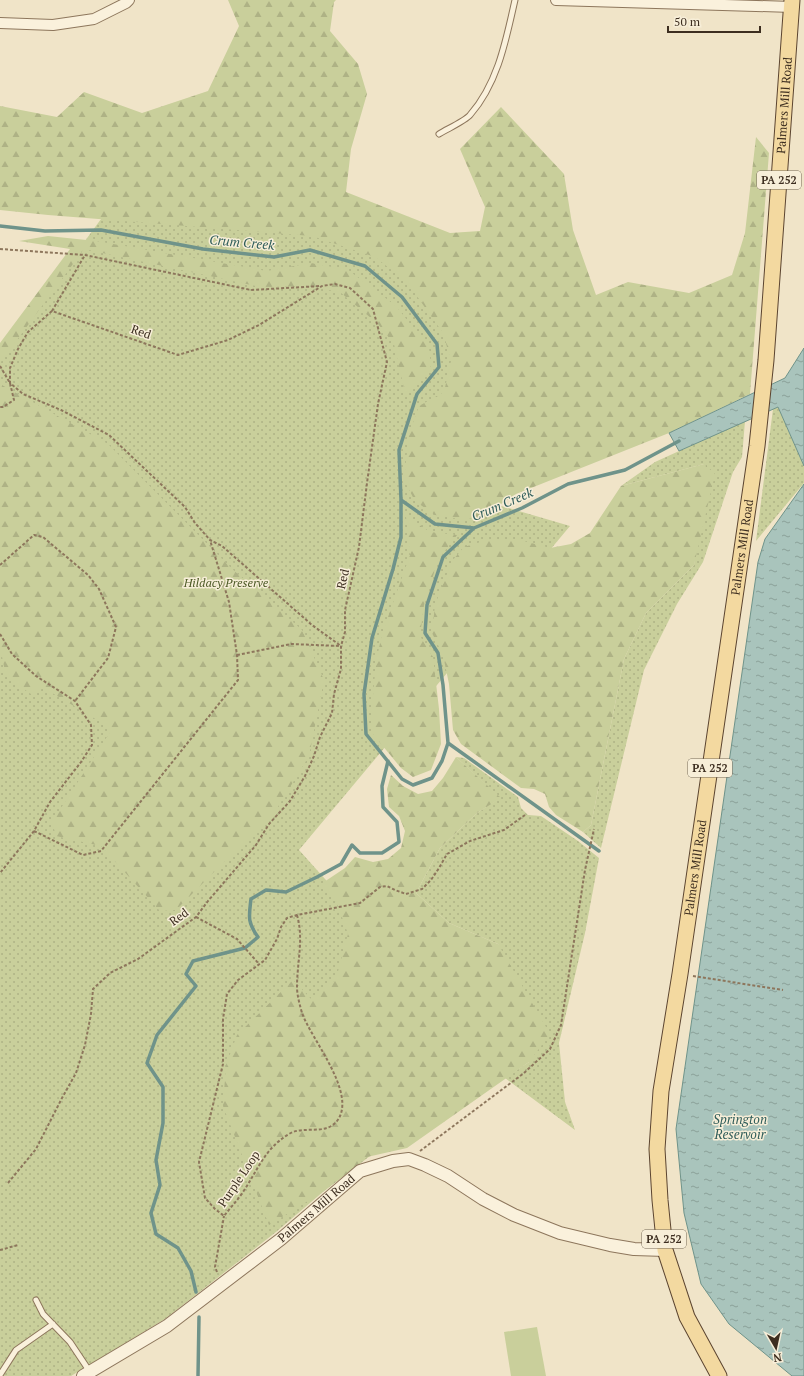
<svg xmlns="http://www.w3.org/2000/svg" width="804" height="1376" font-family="'PT Serif',serif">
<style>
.green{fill:url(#green-dots)}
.forest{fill:url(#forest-firs)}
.pitch{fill:#c9cf9b}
.water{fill:url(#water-ripples);stroke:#6f938a}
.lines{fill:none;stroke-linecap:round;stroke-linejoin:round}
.stream{stroke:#6f938a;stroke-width:3.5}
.service-casing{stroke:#8d765c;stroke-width:7}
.minor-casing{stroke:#8d765c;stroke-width:12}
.tertiary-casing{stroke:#8d765c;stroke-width:14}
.primary-casing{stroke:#5b4430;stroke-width:17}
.path{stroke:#8d765c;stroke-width:2;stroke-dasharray:3 2;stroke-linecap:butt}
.service{stroke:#faf1dc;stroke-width:5}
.minor{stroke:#faf1dc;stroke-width:10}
.tertiary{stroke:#faf1dc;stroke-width:12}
.primary{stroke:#f3d9a0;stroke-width:15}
.labels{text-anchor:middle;stroke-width:3;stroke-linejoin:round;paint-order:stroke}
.shield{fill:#f7eed8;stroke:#756857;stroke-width:1}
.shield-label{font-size:11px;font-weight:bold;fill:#3d2e20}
.street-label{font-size:12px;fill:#3d2e20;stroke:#f7eed8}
.park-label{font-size:12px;font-style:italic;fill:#4d5a26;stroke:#f7eed8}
.water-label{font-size:13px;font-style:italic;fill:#2f5d5a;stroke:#f7eed8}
</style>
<defs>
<pattern id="green-dots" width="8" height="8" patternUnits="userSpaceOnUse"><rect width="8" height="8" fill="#c9cf9b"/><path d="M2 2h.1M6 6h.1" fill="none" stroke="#aeb285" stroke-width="1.8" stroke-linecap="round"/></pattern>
<pattern id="forest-firs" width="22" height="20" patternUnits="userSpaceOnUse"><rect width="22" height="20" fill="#c9cf9b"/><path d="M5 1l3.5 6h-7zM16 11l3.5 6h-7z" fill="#aeb285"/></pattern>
<pattern id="water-ripples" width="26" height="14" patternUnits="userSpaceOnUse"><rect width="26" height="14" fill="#a9c4bc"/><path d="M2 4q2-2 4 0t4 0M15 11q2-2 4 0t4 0" fill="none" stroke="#8ba098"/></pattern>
</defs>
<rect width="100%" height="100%" fill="#f0e4c8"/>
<path class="green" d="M 112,204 L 326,210 L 465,330 L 430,485 L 570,526 L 299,850 L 491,1064 L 324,1191 L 276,1232 L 165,1319 L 71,1376 L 0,1376 L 0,357 Z
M 778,407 L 804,466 L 804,483 L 756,541 L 773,409 Z
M 745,421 L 742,457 L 733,472 L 703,562 L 677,604 L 644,670 L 601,848 L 583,832 L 591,825 L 624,659 L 646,613 L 694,565 L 704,464 L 621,486 L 655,462 Z
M 456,757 L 464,758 L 518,797 L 521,808 L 528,815 L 541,816 L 578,841 L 599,858 L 585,933 L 559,1043 L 565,1102 L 575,1130 L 505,1078 L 529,1062 L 498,944 L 449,923 L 416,893 L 440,848 L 477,813 L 500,798 Z"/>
<path class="forest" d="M 228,0 L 336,0 L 334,2 L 330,31 L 358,64 L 367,94 L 351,149 L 346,192 L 450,233 L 480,231 L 485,207 L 460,149 L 501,107 L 564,174 L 573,230 L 596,295 L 628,282 L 689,293 L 732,275 L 745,233 L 756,137 L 769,153 L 750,394 L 669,433 L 516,494 L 486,514 L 465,520 L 435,515 L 415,501 L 404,480 L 409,434 L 419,406 L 444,392 L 451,361 L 443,333 L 407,282 L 375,257 L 312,236 L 48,215 L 0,210 L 0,106 L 57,117 L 84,92 L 142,113 L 208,91 L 239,26 Z
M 48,236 L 96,241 L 267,271 L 311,263 L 348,270 L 396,306 L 429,348 L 431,366 L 406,397 L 394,344 L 378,324 L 340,292 L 306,286 L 261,287 L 84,249 L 0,363 L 0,343 L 70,249 L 19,241 Z
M 0,384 L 108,444 L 231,568 L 302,630 L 324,680 L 309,756 L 276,810 L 176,910 L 160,911 L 101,846 L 56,836 L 52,822 L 112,729 L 44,688 L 31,694 L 6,676 L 0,647 Z
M 704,464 L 715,474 L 694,565 L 646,613 L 624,659 L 591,825 L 583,832 L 556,815 L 549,807 L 545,794 L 534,789 L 521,788 L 461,744 L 453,730 L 449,684 L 443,655 L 432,633 L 435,605 L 452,561 L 464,547 L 484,541 L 516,539 L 550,548 L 571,544 L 590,533 L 621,486 Z
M 406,516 L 430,532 L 457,535 L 438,560 L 424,605 L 420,636 L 433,657 L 439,709 L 441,744 L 431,770 L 413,777 L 401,768 L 372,733 L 372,707 L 376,662 L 382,634 L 410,555 Z
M 456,757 L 501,798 L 477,813 L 440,848 L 416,893 L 449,923 L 498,944 L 550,1034 L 529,1062 L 407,1148 L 367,1157 L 324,1191 L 269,1225 L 223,1106 L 226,1065 L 237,1035 L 293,980 L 312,1000 L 336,979 L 348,934 L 337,903 L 321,884 L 345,868 L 355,857 L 373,862 L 388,859 L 401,848 L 405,831 L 399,816 L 389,807 L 387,789 L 391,775 L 403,786 L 418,794 L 432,791 L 443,778 Z"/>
<path class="pitch" d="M 537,1327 L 546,1376 L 511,1376 L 504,1332 Z"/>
<path class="water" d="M 804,348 L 804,466 L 778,407 L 679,451 L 669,433 L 785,378 Z
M 804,484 L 804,1376 L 792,1376 L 729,1324 L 701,1284 L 684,1213 L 676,1129 L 758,562 L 765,539 Z"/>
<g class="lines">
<path class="stream" d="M 0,226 L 45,231 L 101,230 L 203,249 L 274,257 L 310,250 L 365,266 L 402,297 L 437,344 L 439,367 L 417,394 L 399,450 L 401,500 L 401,537 L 393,569 L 372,638 L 364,694 L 366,734 L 402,779 L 413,785 L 432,778 L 442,761 L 448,743 L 443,685 L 438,653 L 425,633 L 427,605 L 443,557 L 474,528
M 401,500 L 435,524 L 474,528 L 522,508 L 568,484 L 625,470 L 679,441
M 448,743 L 599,851
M 196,1292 L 191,1271 L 178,1248 L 156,1234 L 151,1213 L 160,1185 L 156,1160 L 163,1123 L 163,1087 L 147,1063 L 157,1035 L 196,986 L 186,974 L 193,961 L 245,948 L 258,937 C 247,922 249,916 251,899 L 266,890 L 286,892 L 317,877 L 341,864 L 352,845 L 360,853 L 382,853 L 399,842 L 397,822 L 383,807 L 382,786 L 388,761
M 198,1376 L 199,1317"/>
<defs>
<path id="service" d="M 439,134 C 447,129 465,121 470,115 C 498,83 506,40 515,0
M 36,1300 L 43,1314 L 70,1342 L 90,1372
M 0,1375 L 16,1350 L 53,1324"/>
<path id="minor" d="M 556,0 L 792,7
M 0,23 L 53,25 L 94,19 L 126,3 L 129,0"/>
<g id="tertiary">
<path id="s1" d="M 83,1376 L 167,1326 L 281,1239 L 360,1171 L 393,1161 L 409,1159 L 425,1165 L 448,1176 L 483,1199 L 514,1215 L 560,1233 L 610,1245 L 634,1249 L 665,1250"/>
</g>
<g id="primary">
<path id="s2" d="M 719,1376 L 687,1317 L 665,1250 L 660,1200 L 657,1149 L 661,1091 L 680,974 L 757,446 L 766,360 L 792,0"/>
</g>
</defs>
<use href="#service" class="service-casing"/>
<use href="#minor" class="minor-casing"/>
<use href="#tertiary" class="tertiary-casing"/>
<use href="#primary" class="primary-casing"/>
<path class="path" d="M 0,249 L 85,255 L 251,290 L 321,286
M 52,311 L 85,255
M 0,366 L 10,383 L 14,400 L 3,407 L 0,407
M 0,565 L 34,535 L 43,537 L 88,575 L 99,589 L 116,627 L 108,658 L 75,701
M 0,634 L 12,654 L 36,676 L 75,701 L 91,725 L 92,745 L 81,762 L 50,802 L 34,831 L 0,873
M 237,655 L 291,644 L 340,646
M 34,831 L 83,855 L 101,851 L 238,680 L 237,655 L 229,602 L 210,540
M 297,915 C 304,939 297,962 297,987 C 297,995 300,1006 302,1013 C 311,1039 358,1094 337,1121 C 325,1136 303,1125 289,1134 C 264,1149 258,1170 243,1192 C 237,1201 230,1208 224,1216 L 215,1209 L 205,1198 L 199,1162 L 223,1064 L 223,1019 L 227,994 L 238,980 L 265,960 L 277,939 L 281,927 L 287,918 L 297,915 L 360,903 L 380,887 L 387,886 L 395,890 L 406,894 L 422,889 L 431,880 L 439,868 L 447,854 L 470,841 L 504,830 L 525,815
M 196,917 L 237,939 L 259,964
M 693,976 L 783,990
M 420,1151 L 524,1073 L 550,1049 L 561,1025 L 585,870 L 594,829
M 8,1183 L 36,1149 L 62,1098 L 76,1073 L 85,1045 L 91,1014 L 93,989 L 110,973 L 138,959 L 196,917 L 208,901 L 256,845 L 269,824 L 290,801 L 305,776 L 314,756 L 320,737 L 332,713 L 334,694 L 341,669 L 341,646 L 345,632 L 345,610 L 359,547 L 367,483 L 378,404 L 387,362 L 373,309 L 350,288 L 335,284 L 322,286 L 259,325 L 228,340 L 178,355 L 52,311 L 28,332 L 18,349 L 10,368 L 10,383 L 23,394 L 61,410 L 109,435 L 185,507 L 195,523 L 210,540 L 222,546 L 312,625 L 341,646
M 0,1250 L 18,1245
M 217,1272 L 215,1267 L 224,1216"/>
<use href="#service" class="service"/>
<use href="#minor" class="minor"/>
<use href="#tertiary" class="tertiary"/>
<use href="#primary" class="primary"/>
</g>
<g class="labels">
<g class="shield">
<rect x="757" y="171" width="44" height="18" rx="3"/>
<rect x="688" y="759" width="44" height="18" rx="3"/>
<rect x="642" y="1230" width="44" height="18" rx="3"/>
</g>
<g class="shield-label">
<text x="779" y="184">PA 252</text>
<text x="710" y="772">PA 252</text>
<text x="664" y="1243">PA 252</text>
</g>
<g class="street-label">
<text dy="4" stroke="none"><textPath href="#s2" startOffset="1291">Palmers Mill Road</textPath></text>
<text transform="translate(141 332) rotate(19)" y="4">Red</text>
<text dy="4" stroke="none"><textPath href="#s2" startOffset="847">Palmers Mill Road</textPath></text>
<text transform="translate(343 579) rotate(-77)" y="4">Red</text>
<text dy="4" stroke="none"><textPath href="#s2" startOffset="523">Palmers Mill Road</textPath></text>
<text transform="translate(179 917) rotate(-36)" y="4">Red</text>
<text transform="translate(239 1179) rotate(-56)" y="4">Purple Loop</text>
<text dy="4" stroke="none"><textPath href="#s1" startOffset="288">Palmers Mill Road</textPath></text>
</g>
<g class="park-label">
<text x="226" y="587">Hildacy Preserve</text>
</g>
<g class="water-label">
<text transform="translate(242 242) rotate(5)" y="5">Crum Creek</text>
<text transform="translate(502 504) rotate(-23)" y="5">Crum Creek</text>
<text x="740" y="1124">Springton<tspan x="740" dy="15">Reservoir</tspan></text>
</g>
</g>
<g transform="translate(776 1348) rotate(171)" stroke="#f7eed8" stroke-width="3" paint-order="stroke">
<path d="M0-3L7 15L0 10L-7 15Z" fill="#3d2e20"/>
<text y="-6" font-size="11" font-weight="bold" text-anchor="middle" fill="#3d2e20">N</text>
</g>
<path d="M668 26v6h92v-6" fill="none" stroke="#3d2e20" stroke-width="2"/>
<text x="674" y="26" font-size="12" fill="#3d2e20" stroke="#f7eed8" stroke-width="3" paint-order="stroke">50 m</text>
</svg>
